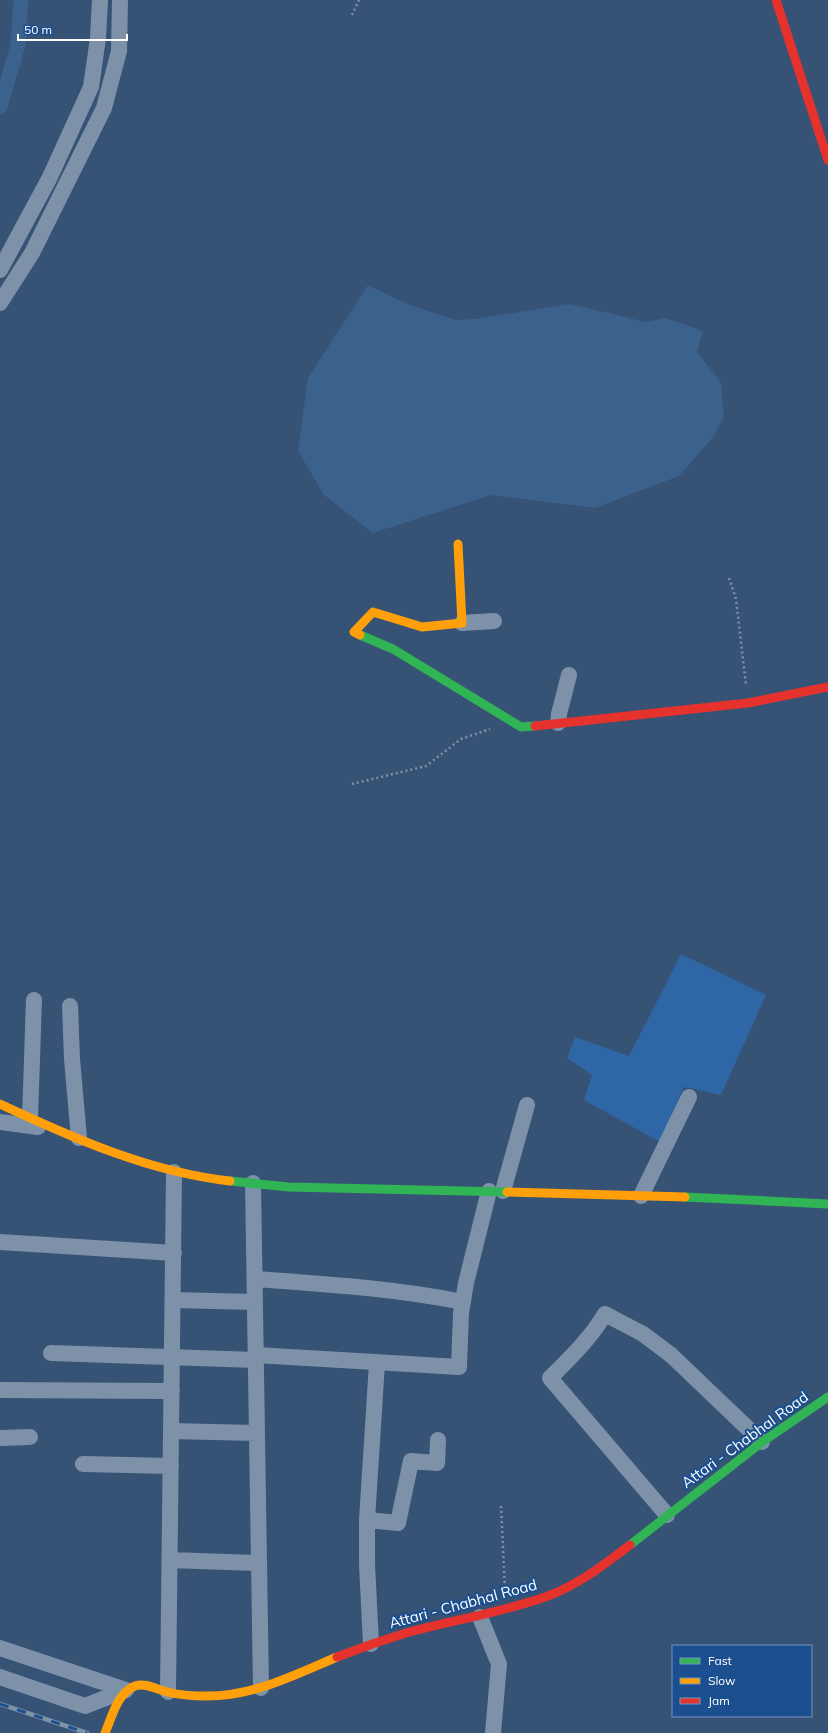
<svg xmlns="http://www.w3.org/2000/svg" width="828" height="1733" font-family="Mulish,sans-serif">
<style>
.green{fill:#2f66a5}
.water{fill:#3b618d}
.lines{fill:none;stroke-linecap:round;stroke-linejoin:round}
.canal{stroke:#3b618d;stroke-width:15}
.path{stroke:#7d92a8;stroke-width:2.5;stroke-dasharray:2 3;stroke-linecap:butt}
.street{stroke:#7d92a8;stroke-width:16}
.fast{stroke:#30b455;stroke-width:9}
.slow{stroke:#ff9f0a;stroke-width:9}
.jam{stroke:#e5322d;stroke-width:9}
.rail-casing{stroke:#7e92a7;stroke-width:4.5}
.rail{stroke:#1b4f8f;stroke-width:3;stroke-dasharray:9;stroke-linecap:butt}
.labels{text-anchor:middle;stroke-width:4;stroke-linejoin:round;paint-order:stroke}
.street-label{font-size:15px;fill:#fff;stroke:#1b4f8f}
</style>
<rect width="100%" height="100%" fill="#365274"/>
<path class="green" d="M 681,954 L 766,995 L 721,1095 L 684,1087 L 660,1142 L 584,1100 L 592,1075 L 567,1058 L 575,1037 L 629,1056 Z"/>
<path class="water" d="M 368,285 L 407,304 L 456,320 L 475,319 L 570,304 L 646,322 L 666,318 L 703,331 L 697,352 L 721,382 L 724,417 L 713,437 L 679,476 L 595,508 L 491,495 L 373,533 L 324,495 L 298,451 L 308,378 Z"/>
<g class="lines">
<path class="canal" d="M 0,107 L 18,45 L 21,0"/>
<path class="path" d="M 352,15 L 359,0
M 729,578 L 736,599 L 746,685
M 352,784 L 426,766 L 461,739 L 490,729
M 501,1506 L 505,1591"/>
<path class="street" d="M 0,270 L 50,177 L 91,87 L 98,38 L 100,0
M 0,303 L 32,253 L 104,108 L 119,51 L 120,0
M 462,623 L 494,621
M 558,723 L 559,714 L 569,675
M 70,1006 L 72,1059 L 79,1138
M 30,1118 L 34,1000
M 0,1122 L 38,1127
M 253,1183 L 261,1688
M 503,1191 L 527,1105
M 641,1196 L 689,1097
M 0,1242 L 174,1253
M 255,1279 C 325,1284 393,1288 463,1302
M 173,1300 L 255,1302
M 51,1353 L 256,1360
M 256,1355 L 459,1367 L 461,1313 L 466,1283 L 489,1191
M 0,1390 L 172,1391
M 171,1431 L 257,1433
M 0,1438 L 30,1437
M 83,1464 L 171,1466
M 667,1515 L 550,1378 C 570,1358 590,1339 605,1314 L 643,1334 L 671,1355 L 762,1442
M 367,1520 L 398,1523 L 411,1461 L 437,1463 L 438,1440
M 170,1560 L 259,1563
M 480,1617 L 499,1664 L 493,1733
M 371,1644 L 367,1564 L 367,1520 L 377,1363
M 0,1648 L 126,1690
M 0,1677 L 85,1706 L 126,1690
M 168,1692 L 174,1172"/>
<path class="fast" d="M 360,635 L 393,649 L 521,727 L 535,726
M 230,1181 L 289,1187 L 507,1192
M 685,1197 L 828,1204
M 630,1545 L 762,1442 L 828,1397"/>
<path class="slow" d="M 360,635 L 354,632 L 373,612 L 422,627 L 462,623 L 458,544
M 0,1104 C 73,1138 149,1172 230,1181
M 507,1192 L 685,1197
M 105,1733 C 112,1717 117,1693 135,1686 C 145,1682 158,1690 167,1692 C 179,1695 194,1696 207,1696 C 254,1696 294,1675 337,1657"/>
<path class="jam" d="M 776,0 L 828,160
M 535,726 L 748,703 L 828,687
M 337,1657 C 360,1648 383,1640 406,1633 C 453,1620 501,1613 548,1596 C 578,1585 605,1564 630,1545"/>
<defs>
<path id="rail" d="M 0,1704 L 87,1733"/>
</defs>
<use href="#rail" class="rail-casing"/>
<use href="#rail" class="rail"/>
</g>
<g class="labels">
<g class="street-label">
<text transform="translate(745 1440) rotate(-36)" y="5">Attari - Chabhal Road</text>
<text transform="translate(463 1604) rotate(-15)" y="5">Attari - Chabhal Road</text>
</g>
</g>
<rect x="672" y="1645" width="140" height="72" fill="#1b4f8f" stroke="#7695bc"/>
<rect x="680" y="1658" width="20" height="6" fill="#30b455" stroke="#7695bc"/>
<text x="708" y="1665" font-size="12" fill="#ffffff">Fast</text>
<rect x="680" y="1678" width="20" height="6" fill="#ff9f0a" stroke="#7695bc"/>
<text x="708" y="1685" font-size="12" fill="#ffffff">Slow</text>
<rect x="680" y="1698" width="20" height="6" fill="#e5322d" stroke="#7695bc"/>
<text x="708" y="1705" font-size="12" fill="#ffffff">Jam</text>
<path d="M18 34v6h109v-6" fill="none" stroke="#ffffff" stroke-width="2"/>
<text x="24" y="34" font-size="12" fill="#ffffff" stroke="#1b4f8f" stroke-width="3" paint-order="stroke">50 m</text>
</svg>
